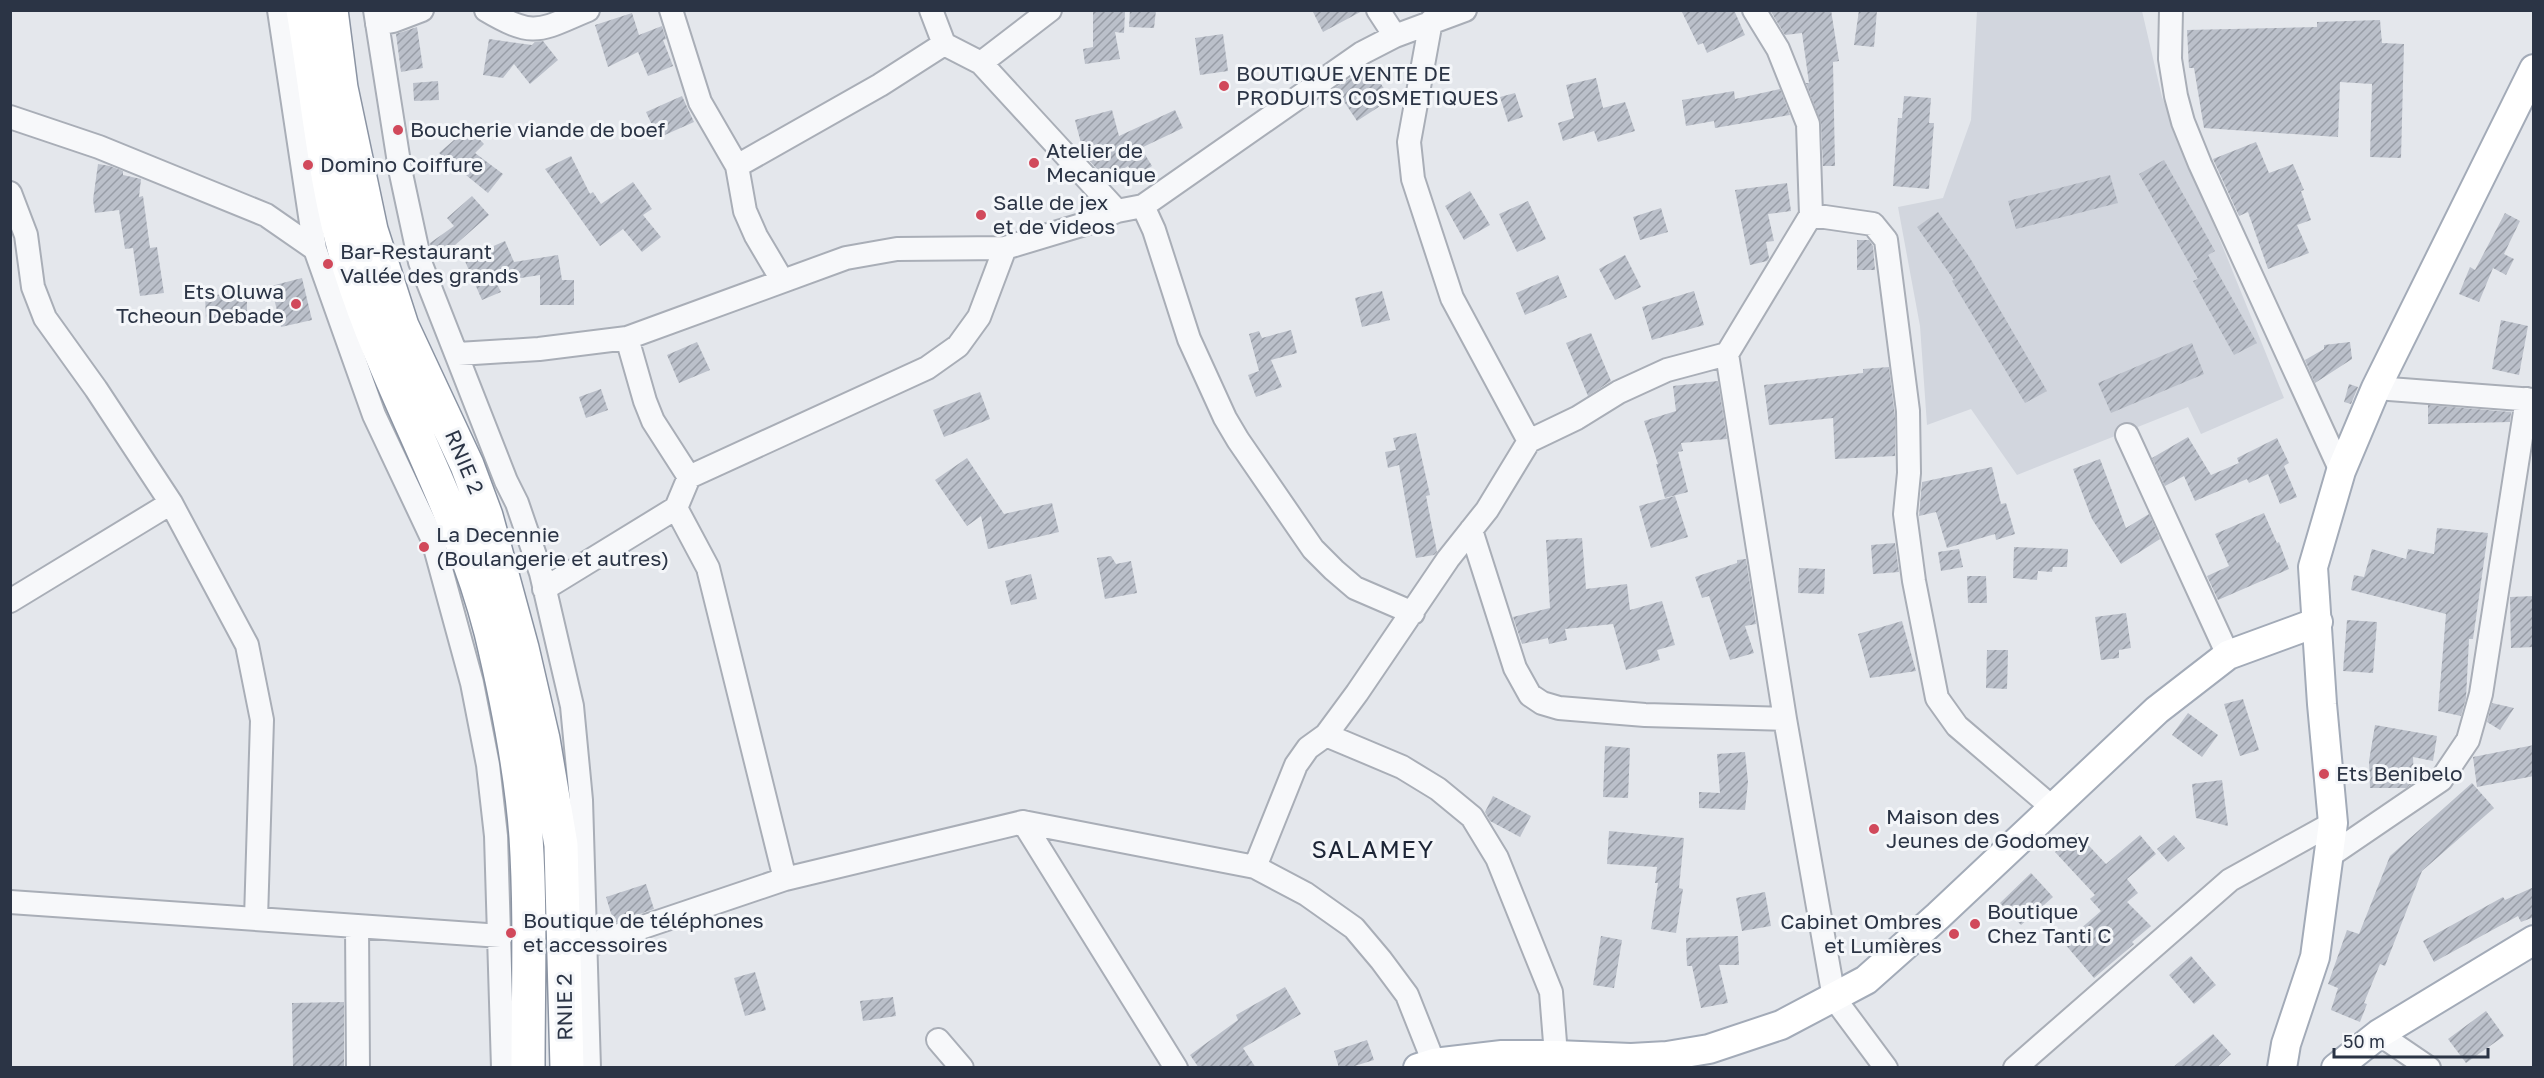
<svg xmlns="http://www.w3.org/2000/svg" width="2544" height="1078" font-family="'Golos Text',sans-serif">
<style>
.built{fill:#d2d6de}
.building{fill:url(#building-hatch)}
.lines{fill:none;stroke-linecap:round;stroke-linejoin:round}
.minor-casing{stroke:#a9aeb7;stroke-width:26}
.major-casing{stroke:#a3abb8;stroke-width:32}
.highway-casing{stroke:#8b94a3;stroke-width:36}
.minor{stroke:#f7f8fa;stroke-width:22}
.major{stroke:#fff;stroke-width:28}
.highway{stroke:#fff;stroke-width:33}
.poi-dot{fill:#d1495b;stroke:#f4f6f9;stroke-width:2}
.labels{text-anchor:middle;stroke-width:6;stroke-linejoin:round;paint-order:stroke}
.poi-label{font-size:21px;fill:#2b3445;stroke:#f4f6f9;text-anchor:start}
.street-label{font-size:21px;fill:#2b3445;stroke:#f4f6f9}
.quarter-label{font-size:24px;letter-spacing:1.5px;fill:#1d2536;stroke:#f4f6f9}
</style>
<defs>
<pattern id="building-hatch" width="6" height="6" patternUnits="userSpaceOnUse" patternTransform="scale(1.5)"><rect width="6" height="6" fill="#bbc0ca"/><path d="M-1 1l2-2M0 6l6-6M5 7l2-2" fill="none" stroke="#989da6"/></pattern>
</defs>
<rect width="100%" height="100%" fill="#e4e7ec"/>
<path class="built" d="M 1977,11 L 2142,11 L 2162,97 L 2284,398 L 2201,434 L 2188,407 L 2017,475 L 1971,409 L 1927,425 L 1920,326 L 1898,207 L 1943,198 L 1971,120 Z"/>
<path class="building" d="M 1130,10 L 1156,10 L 1154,28 L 1129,27 Z
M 1312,10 L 1364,10 L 1323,32 Z
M 1681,10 L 1734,10 L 1745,35 L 1707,53 L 1703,43 L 1698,45 Z
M 1770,10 L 1831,10 L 1839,61 L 1833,62 L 1835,166 L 1823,166 L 1821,123 L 1806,83 L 1809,83 L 1802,33 L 1785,35 Z
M 1859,10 L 1877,10 L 1874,47 L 1854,45 Z
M 1093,11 L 1125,12 L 1124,33 L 1115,32 L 1120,59 L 1085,64 L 1083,49 L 1093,47 Z
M 632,13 L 639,35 L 662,26 L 666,39 L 663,40 L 673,66 L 648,76 L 638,52 L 608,67 L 595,25 Z
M 2380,20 L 2382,43 L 2404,44 L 2401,158 L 2370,157 L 2372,84 L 2340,82 L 2338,137 L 2204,128 L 2194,68 L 2189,68 L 2187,30 L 2317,27 L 2317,22 Z
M 417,27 L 423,68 L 401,72 L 396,34 Z
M 1223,34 L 1228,71 L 1200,75 L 1195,38 Z
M 489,39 L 532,45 L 535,42 L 543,41 L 558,60 L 530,84 L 514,64 L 503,78 L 483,75 Z
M 1369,66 L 1391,99 L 1357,121 L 1335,88 Z
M 1596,78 L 1603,108 L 1625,102 L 1635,131 L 1598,142 L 1594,131 L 1563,141 L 1558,123 L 1574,118 L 1566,85 Z
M 438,81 L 439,100 L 414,101 L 413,83 Z
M 1780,89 L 1790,115 L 1715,128 L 1714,121 L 1686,126 L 1682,100 L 1734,91 L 1735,99 Z
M 1515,93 L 1523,117 L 1508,122 L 1500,97 Z
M 682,96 L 694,122 L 658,138 L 646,112 Z
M 1904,96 L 1931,98 L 1929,123 L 1934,123 L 1929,189 L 1893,186 L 1898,118 L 1902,118 Z
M 1112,110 L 1119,136 L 1175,110 L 1183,128 L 1141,148 L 1152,166 L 1135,176 L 1128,166 L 1106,179 L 1079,149 L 1082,147 L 1075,120 Z
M 465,124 L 484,144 L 475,153 L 503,174 L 488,193 L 439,153 L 454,140 L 451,137 Z
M 2256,142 L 2269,173 L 2293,164 L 2304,190 L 2301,191 L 2311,220 L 2297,225 L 2309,253 L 2268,269 L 2248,212 L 2239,216 L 2213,159 Z
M 571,156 L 590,194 L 593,192 L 601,204 L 633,182 L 652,209 L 643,215 L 661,237 L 642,252 L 623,229 L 600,246 L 545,169 Z
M 2164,160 L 2215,251 L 2208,255 L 2257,343 L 2234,355 L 2193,281 L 2198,279 L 2139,174 Z
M 98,164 L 110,166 L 123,171 L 123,175 L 141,179 L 139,197 L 143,196 L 150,248 L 157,247 L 164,293 L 140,296 L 133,248 L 125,249 L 119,210 L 95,213 L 93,200 Z
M 2110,175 L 2118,203 L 2016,229 L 2008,201 Z
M 1787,183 L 1791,211 L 1768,214 L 1774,241 L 1766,242 L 1769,258 L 1767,261 L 1750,265 L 1735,190 Z
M 1470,191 L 1490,225 L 1464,240 L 1445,206 Z
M 472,196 L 489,215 L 437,261 L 432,254 L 430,243 L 454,226 L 447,218 Z
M 1528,201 L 1546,239 L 1517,252 L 1499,214 Z
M 1661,208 L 1668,232 L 1640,240 L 1633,217 Z
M 1938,212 L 1970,258 L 2047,391 L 2025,403 L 1952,281 L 1954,280 L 1917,227 Z
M 2505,213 L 2520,221 L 2504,254 L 2514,259 L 2506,275 L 2493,268 L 2479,302 L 2459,294 L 2470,267 L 2475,270 Z
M 1857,240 L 1869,240 L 1873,246 L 1875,270 L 1857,270 Z
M 505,241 L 514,262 L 558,255 L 562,280 L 574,280 L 574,305 L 540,305 L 540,275 L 496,282 L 501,292 L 482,300 L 464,259 Z
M 1625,255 L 1641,287 L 1615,300 L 1599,269 Z
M 1558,275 L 1567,297 L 1525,315 L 1516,293 Z
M 302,278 L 312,320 L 281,327 L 271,286 Z
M 1382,291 L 1390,320 L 1362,327 L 1355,298 Z
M 1694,291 L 1704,325 L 1652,340 L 1642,307 Z
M 247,294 L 247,319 L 206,320 L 205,295 Z
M 2501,320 L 2528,326 L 2519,375 L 2492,369 Z
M 1291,330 L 1297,353 L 1271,360 L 1282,387 L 1256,397 L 1248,375 L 1259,371 L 1249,334 L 1259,331 L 1262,338 Z
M 1591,333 L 1611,381 L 1588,396 L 1566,343 Z
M 697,342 L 710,370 L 679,383 L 667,355 Z
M 2350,342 L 2352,359 L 2315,383 L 2305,360 L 2324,349 L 2324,345 Z
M 2192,343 L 2204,374 L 2111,413 L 2098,383 Z
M 1889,367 L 1895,416 L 1895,456 L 1835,459 L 1833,418 L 1769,425 L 1764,385 L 1863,373 L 1863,369 Z
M 1718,381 L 1727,439 L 1681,443 L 1683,451 L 1678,452 L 1688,492 L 1665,498 L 1656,464 L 1658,464 L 1644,421 L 1676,411 L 1673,386 Z
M 2349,384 L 2358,387 L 2351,404 L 2344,402 Z
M 601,389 L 608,410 L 586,418 L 579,397 Z
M 980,392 L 990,419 L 944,437 L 933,410 Z
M 2428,405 L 2511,412 L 2510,422 L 2428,424 Z
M 1416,433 L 1430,495 L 1426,496 L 1437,552 L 1434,555 L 1416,558 L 1399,465 L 1388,468 L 1385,452 L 1396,450 L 1393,438 Z
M 2188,437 L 2211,475 L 2239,463 L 2237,458 L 2277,438 L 2289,463 L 2284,466 L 2297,497 L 2280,504 L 2268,474 L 2249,483 L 2247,479 L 2195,501 L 2184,476 L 2165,486 L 2152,458 Z
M 967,458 L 1004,514 L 1052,503 L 1059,532 L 988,549 L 981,516 L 967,526 L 935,480 Z
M 2100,459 L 2126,528 L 2149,514 L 2160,539 L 2121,564 L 2092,519 L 2073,469 Z
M 1992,467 L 2001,504 L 2006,503 L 2015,534 L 1996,540 L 1995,534 L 1947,548 L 1936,512 L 1919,516 L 1922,482 Z
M 1675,496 L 1688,537 L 1651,548 L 1639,506 Z
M 2264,513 L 2277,543 L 2279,542 L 2289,569 L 2218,600 L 2207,576 L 2229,566 L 2215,534 Z
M 2437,528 L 2488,533 L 2473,639 L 2469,639 L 2466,698 L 2461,716 L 2438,711 L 2446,614 L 2351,590 L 2354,575 L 2364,577 L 2372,549 L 2406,559 L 2408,549 L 2434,554 Z
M 1582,538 L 1586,589 L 1627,584 L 1630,610 L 1662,601 L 1675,645 L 1657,650 L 1660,660 L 1626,670 L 1613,624 L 1565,629 L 1567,640 L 1549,644 L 1548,638 L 1522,644 L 1513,617 L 1550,608 L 1546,540 Z
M 1895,543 L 1899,572 L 1873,574 L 1871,545 Z
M 2014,547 L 2068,549 L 2067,567 L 2053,567 L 2052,572 L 2038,571 L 2037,580 L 2013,578 Z
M 1959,549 L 1963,567 L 1941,571 L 1938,552 Z
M 1111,556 L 1116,564 L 1131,561 L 1137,593 L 1105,599 L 1097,558 Z
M 1746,559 L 1756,624 L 1745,626 L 1754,653 L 1730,660 L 1709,596 L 1702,598 L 1695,577 L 1737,563 L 1737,560 Z
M 1799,568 L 1825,569 L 1824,594 L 1798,593 Z
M 1031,574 L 1037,599 L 1011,605 L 1005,581 Z
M 1967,576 L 1986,576 L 1987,603 L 1968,603 Z
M 2534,596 L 2534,647 L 2511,648 L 2510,597 Z
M 2126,613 L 2131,648 L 2119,650 L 2119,658 L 2101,660 L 2095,617 Z
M 2347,620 L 2377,622 L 2373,673 L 2343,671 Z
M 1902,621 L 1916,671 L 1870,678 L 1858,634 Z
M 1987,650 L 2008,650 L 2007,689 L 1986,688 Z
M 2243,699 L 2259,750 L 2240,756 L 2224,704 Z
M 2492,703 L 2514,708 L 2500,730 L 2487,722 Z
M 2188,713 L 2218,735 L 2202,757 L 2172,735 Z
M 2375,725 L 2437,736 L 2433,761 L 2413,757 L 2414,782 L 2406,788 L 2370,788 L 2369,761 Z
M 2534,745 L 2534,776 L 2477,787 L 2473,757 Z
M 1605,746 L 1630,748 L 1628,798 L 1603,797 Z
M 1745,752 L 1748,782 L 1745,810 L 1699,808 L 1699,792 L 1720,793 L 1717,754 Z
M 2222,780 L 2228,826 L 2196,818 L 2192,784 Z
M 2472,783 L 2494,808 L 2422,871 L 2385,966 L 2380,964 L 2364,1003 L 2367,1004 L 2360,1022 L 2331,1010 L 2338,988 L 2328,984 L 2347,930 L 2359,934 L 2390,856 Z
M 1493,796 L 1531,816 L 1520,837 L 1490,821 L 1485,812 Z
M 1609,831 L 1684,838 L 1679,888 L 1683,889 L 1676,933 L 1651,929 L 1658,883 L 1655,883 L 1657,867 L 1607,864 Z
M 2077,833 L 2106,864 L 2140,835 L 2156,854 L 2127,879 L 2138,893 L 2127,902 L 2151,926 L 2132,942 L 2134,944 L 2094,978 L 2064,943 L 2101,911 L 2090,899 L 2095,895 L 2055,852 Z
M 2174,835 L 2185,848 L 2168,862 L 2157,849 Z
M 2031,873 L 2053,897 L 2021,925 L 2000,903 Z
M 646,884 L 654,909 L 614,923 L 606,897 Z
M 2534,887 L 2534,917 L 2521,922 L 2518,916 L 2434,962 L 2423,941 L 2503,897 L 2505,900 Z
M 1765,892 L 1771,926 L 1742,931 L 1736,898 Z
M 1601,936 L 1622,940 L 1614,988 L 1593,985 Z
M 1738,936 L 1739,965 L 1719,965 L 1728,1003 L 1701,1008 L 1692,966 L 1687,966 L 1686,938 Z
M 2191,956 L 2216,985 L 2194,1004 L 2169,975 Z
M 755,972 L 766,1010 L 745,1016 L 734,978 Z
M 1285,987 L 1301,1014 L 1243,1048 L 1256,1068 L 1199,1068 L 1190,1055 L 1238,1020 L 1236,1015 Z
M 893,997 L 896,1016 L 863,1021 L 860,1001 Z
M 344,1002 L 344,1068 L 293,1068 L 292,1003 Z
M 2486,1011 L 2504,1036 L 2466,1063 L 2448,1039 Z
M 2213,1034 L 2231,1054 L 2216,1068 L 2172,1068 Z
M 1367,1040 L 1374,1060 L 1348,1068 L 1339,1068 L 1334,1051 Z"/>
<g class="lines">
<defs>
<path id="minor" d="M 279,10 L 315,249 L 374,415 L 433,540 L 472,683 L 488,765 L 496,836 L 503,1068
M 375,10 L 400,169 L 420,262 L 506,481 L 517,503 L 541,573 L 572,706 L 581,800 L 589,1068
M 486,10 C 535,39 540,30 588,10
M 671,10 L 700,102 L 737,166 L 745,211 L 756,236 L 782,280
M 931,10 L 944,44 L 981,63 L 1117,211
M 1378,10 L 1395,36
M 1754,10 L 1778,49 L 1808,124 L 1811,215 L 1727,354 L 1785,719 L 1834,998 L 1886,1068
M 2171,10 L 2170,59 L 2176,96 L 2183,122 L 2200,164 L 2341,471
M 1431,21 L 1409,142 L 1413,179 L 1452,298 L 1529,441
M 377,24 L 393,21 L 422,10
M 981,63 L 1050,10
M 10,117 L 99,147 L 266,215 L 315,249
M 737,166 L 880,85 L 944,44
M 10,193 L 26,235 L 33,287 L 45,318 L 96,389 L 171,503 L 247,645 L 262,720 L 256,919
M 1143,206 L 1154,230 L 1189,339 L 1225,418 L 1238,440 L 1313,549 L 1334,570 L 1355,588 L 1413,613
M 1811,215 L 1873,224 L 1886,240 L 1908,411 L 1909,473 L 1905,514 L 1914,581 L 1937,698 L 1957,726 L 2053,808
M 627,338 L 645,401 L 653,421 L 689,477 L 676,508 L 708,568 L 785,879
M 458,354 L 539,349 L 627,338 L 846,258 L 897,249 L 1005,248 L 1088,223 L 1117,211 L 1143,206 L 1362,53 L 1395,36 L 1465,10
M 2376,388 L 2534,400
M 2127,435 L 2228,655
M 689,477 L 927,368 L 958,346 L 979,317 L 1005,248
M 1471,530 L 1515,668 L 1530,695 L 1542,703 L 1559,708 L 1645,715 L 1785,719
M 544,589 L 676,508
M 10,601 L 171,503
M 1326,735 L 1402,767 L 1438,789 L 1472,817 L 1497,858 L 1551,992 L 1556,1055
M 1023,822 L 1176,1068
M 2328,857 L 2441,780 L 2468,740 L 2481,694 L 2527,399
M 1255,867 L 1296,765 L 1308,748 L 1326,735 L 1357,693 L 1448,559 L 1487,510 L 1529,441 L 1577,418 L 1619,392 L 1667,370 L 1727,354
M 10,902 L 501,936
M 357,926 L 358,1068
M 584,947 L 785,879 L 1023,822 L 1255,867 L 1306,894 L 1354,928 L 1381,960 L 1407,995 L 1434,1063
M 2379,1034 L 2429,1068
M 938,1040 L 962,1068
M 2015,1068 L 2230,880 L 2333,823"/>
<path id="major" d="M 1418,1068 L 1434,1063 L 1502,1055 L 1556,1055 L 1631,1058 L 1667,1056 L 1709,1049 L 1781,1025 L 1866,980 L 1938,916 L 2157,710 L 2228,655 L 2318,622
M 2282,1068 L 2286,1044 L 2315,957 L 2333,823 L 2322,704 L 2313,567 L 2341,471 L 2376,388 L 2534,69
M 2336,1068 L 2379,1034 L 2534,940"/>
<path id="highway" d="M 303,10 C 318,97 324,185 350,269 C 389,393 459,506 491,632 C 507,699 521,768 526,837 C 531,914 528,991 528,1068
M 331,10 L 341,88 L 371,230 L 402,326 L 467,465 L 486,516 L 522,648 L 543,739 L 561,845 L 567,1068"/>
</defs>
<use href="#minor" class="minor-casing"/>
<use href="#major" class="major-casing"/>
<use href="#highway" class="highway-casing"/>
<use href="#minor" class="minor"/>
<use href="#major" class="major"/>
<use href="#highway" class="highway"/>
</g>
<g class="poi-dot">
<circle cx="1224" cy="86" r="6"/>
<circle cx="398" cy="130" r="6"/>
<circle cx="1034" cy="163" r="6"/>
<circle cx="308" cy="165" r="6"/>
<circle cx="981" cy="215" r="6"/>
<circle cx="328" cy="264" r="6"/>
<circle cx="296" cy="304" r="6"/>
<circle cx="424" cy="547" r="6"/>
<circle cx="2324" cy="774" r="6"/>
<circle cx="1874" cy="829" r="6"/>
<circle cx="1975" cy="924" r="6"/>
<circle cx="511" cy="933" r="6"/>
<circle cx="1954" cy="934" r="6"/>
</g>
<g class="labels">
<g class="poi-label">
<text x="1236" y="81">BOUTIQUE VENTE DE<tspan x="1236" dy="24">PRODUITS COSMETIQUES</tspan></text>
<text x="410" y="137">Boucherie viande de boef</text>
<text x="1046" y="158">Atelier de<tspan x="1046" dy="24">Mecanique</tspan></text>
<text x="320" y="172">Domino Coiffure</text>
<text x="993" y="210">Salle de jex<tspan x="993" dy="24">et de videos</tspan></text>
<text x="340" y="259">Bar-Restaurant<tspan x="340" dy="24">Vallée des grands</tspan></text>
<text x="284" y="299" text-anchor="end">Ets Oluwa<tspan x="284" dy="24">Tcheoun Debade</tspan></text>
<text x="436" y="542">La Decennie<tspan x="436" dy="24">(Boulangerie et autres)</tspan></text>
<text x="2336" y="781">Ets Benibelo</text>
<text x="1886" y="824">Maison des<tspan x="1886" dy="24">Jeunes de Godomey</tspan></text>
<text x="1987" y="919">Boutique<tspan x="1987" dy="24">Chez Tanti C</tspan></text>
<text x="523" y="928">Boutique de téléphones<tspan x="523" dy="24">et accessoires</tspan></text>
<text x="1942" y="929" text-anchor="end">Cabinet Ombres<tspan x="1942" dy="24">et Lumières</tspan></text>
</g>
<g class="street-label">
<text transform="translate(464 462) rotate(67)" y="7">RNIE 2</text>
<text transform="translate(565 1007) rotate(-91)" y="7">RNIE 2</text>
</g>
<g class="quarter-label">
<text x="1373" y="858">SALAMEY</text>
</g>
</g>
<rect width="2544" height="1078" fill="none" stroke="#2b3445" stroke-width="24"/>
<path d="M2334 1048v9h154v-9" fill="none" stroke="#2b3445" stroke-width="3"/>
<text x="2343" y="1048" font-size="18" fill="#2b3445" stroke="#f4f6f9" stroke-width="4.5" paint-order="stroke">50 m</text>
</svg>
